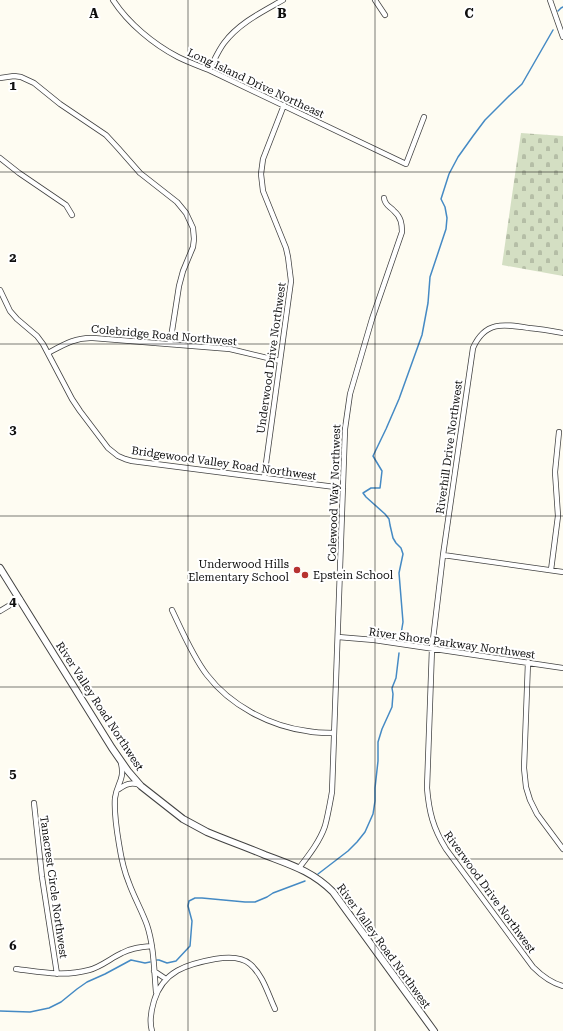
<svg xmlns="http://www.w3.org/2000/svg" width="563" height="1031" font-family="'Roboto Serif',serif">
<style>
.cemetery{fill:url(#cemetery-stones)}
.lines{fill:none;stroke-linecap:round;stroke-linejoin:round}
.stream{stroke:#458ac4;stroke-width:1.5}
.minor-casing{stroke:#424242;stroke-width:6}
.tertiary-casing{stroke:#424242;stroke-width:8}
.minor{stroke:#fff;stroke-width:4.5}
.tertiary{stroke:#fff;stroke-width:6}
.grid{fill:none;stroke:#0f0f0f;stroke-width:1;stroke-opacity:0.55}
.poi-dot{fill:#b63230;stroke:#fff;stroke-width:1.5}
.labels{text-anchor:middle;stroke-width:4;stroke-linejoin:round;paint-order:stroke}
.street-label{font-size:11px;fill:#0f0f0f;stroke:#fff}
.poi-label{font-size:11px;fill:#0f0f0f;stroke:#fff;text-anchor:end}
.grid-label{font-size:13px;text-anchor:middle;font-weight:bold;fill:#0f0f0f;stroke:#fff;stroke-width:4;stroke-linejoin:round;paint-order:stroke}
</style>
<defs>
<pattern id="cemetery-stones" width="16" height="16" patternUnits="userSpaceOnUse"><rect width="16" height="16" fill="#d4dfc3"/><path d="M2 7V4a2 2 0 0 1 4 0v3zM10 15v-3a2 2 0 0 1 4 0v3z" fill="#b5bea6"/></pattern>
</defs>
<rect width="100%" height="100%" fill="#fefcf2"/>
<path class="cemetery" d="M 521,133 L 563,136 L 563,276 L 502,265 Z"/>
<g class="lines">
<path class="stream" d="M 558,11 L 561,8 L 563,7
M 400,640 L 403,622 L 399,573 L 403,554 L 401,548 L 396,543 L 393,538 L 390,525 L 389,519 L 385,514 L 366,497 L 363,493 L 371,488 L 380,488 L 382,471 L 373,456 L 386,429 L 399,399 L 422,335 L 428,303 L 430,277 L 446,229 L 447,218 L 445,207 L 441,199 L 449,174 L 458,157 L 473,136 L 485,120 L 508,97 L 522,84 L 553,30
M 318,874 L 348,851 L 357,842 L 365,832 L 373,814 L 375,801 L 375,788 L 378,761 L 378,742 L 382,729 L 392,707 L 393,694 L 392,688 L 396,678 L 399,653
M 157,960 L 159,960 L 167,963 L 176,961 L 190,946 L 192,921 L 188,906 L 189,901 L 195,898 L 202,898 L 245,902 L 255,902 L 267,897 L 273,893 L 305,881
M 0,1011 L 30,1012 L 49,1008 L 61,1002 L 77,989 L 87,982 L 105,974 L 131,960 L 145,963 L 150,962"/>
<defs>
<path id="minor" d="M 113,0 C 128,23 153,44 178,57 C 188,62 199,66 209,70 L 406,164 L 424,117
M 375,0 L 385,15
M 550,0 L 563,37
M 209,70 C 214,61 218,51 224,43 C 239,23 262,12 283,0
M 0,78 L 14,76 L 21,77 L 34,83 L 60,104 L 106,135 L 118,148 L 140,173 L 177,202 L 186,213 L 193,228 L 194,239 L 193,247 L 183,271 L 179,286 L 170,344
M 0,158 L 19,173 L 66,205 L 72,215
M 0,290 L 10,311 L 17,319 L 37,336 L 43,344 L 72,399 L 80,411 L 108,448 L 118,456 L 125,459 L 132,461 L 343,488
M 563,333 C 552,331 540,329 529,328 C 503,324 485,321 473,348 L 443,555 L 432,648 L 427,788 C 429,812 433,828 446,849 L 533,967 C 541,975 551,983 563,986
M 48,353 C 63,345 76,337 93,338 L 230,349 L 280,361
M 264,478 L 291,281 L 288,257 L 286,248 L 263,191 L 261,174 L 263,159 L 284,105
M 443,555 L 563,572
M 551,570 L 558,516 L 555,472 L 559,432
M 172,610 C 182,631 193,657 207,675 C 230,705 269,726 307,731 C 316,733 325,733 334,733
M 0,611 L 20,599
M 338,637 L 374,640 L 563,668
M 528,662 L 524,768 L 526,787 L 530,800 L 537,814 L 563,849
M 121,763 C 125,780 117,783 115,798 C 114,810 117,832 119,844 C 121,857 124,871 129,883 C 134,897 142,911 147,925 C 154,946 154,970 156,992
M 119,789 C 126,784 131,782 140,785
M 34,803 L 42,877 L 57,974
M 299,868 C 309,855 320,841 325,826 C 328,815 330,803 332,792 L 345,429 L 350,394 L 372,319 L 402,232 C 402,224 401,217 394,211 C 390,206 385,206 384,198
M 16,969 C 41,972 63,977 89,970 C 101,967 111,958 122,953 C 131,948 141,947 152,946
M 154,971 L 166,979
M 152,1031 C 149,1021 151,1011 154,1001 C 163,971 187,964 215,959 C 227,957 241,956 250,964 C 263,975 268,994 275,1009"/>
<path id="tertiary" d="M 0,568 L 112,748 L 128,771 L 141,786 L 183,819 L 207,832 C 226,840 246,847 265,855 C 291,865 312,871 333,892 L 434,1031"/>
</defs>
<use href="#minor" class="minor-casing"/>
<use href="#tertiary" class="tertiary-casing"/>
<use href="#minor" class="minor"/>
<use href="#tertiary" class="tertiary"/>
</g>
<path class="grid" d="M 188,0 L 188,1031M 375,0 L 375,1031M 0,172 L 563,172M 0,344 L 563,344M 0,516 L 563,516M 0,687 L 563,687M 0,859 L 563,859"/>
<g class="poi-dot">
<circle cx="297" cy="570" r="4"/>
<circle cx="305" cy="575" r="4"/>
</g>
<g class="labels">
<g class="street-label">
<text transform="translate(256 83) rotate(25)" y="4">Long Island Drive Northeast</text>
<text transform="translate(164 335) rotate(5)" y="4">Colebridge Road Northwest</text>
<text transform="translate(271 358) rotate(-82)" y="4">Underwood Drive Northwest</text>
<text transform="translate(449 447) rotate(-82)" y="4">Riverhill Drive Northwest</text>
<text transform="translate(224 463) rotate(8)" y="4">Bridgewood Valley Road Northwest</text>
<text transform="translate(334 493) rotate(-88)" y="4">Colewood Way Northwest</text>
<text transform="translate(452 643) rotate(8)" y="4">River Shore Parkway Northwest</text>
<text transform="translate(100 706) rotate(57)" y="4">River Valley Road Northwest</text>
<text transform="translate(54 887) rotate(82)" y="4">Tanacrest Circle Northwest</text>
<text transform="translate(490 892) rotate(54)" y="4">Riverwood Drive Northwest</text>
<text transform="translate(384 946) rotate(54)" y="4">River Valley Road Northwest</text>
</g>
<g class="poi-label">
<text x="289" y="568">Underwood Hills<tspan x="289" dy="13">Elementary School</tspan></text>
<text x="313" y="579" text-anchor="start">Epstein School</text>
</g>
</g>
<g class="grid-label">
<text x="94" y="18">A</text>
<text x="282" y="18">B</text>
<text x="469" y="18">C</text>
<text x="13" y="90">1</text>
<text x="13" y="262">2</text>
<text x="13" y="434">3</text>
<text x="13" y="606">4</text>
<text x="13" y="778">5</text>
<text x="13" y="950">6</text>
</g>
</svg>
